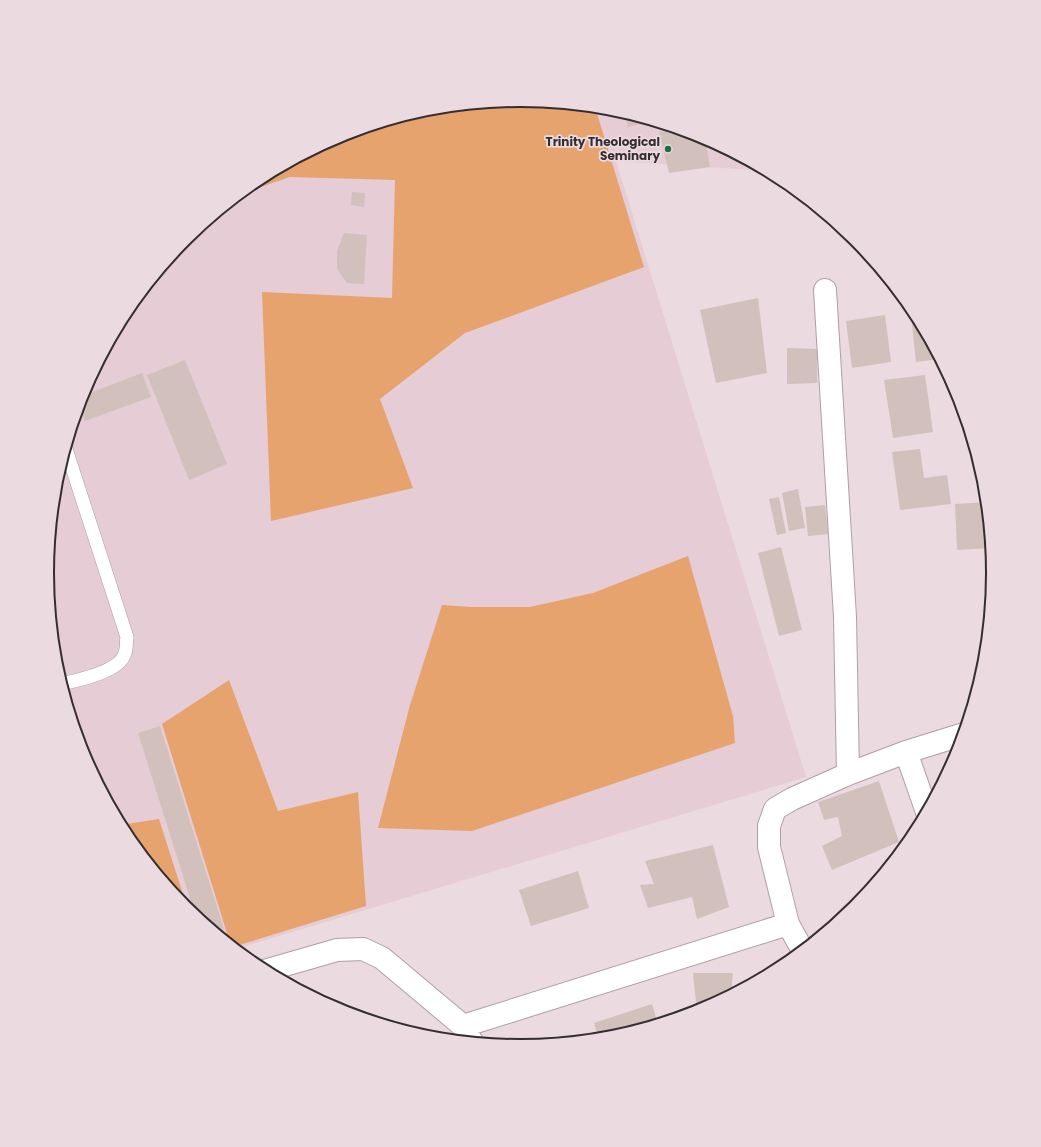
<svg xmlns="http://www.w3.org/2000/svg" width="1041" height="1147" font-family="Poppins,sans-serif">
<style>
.built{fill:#e5ccd5}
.green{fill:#e6a36d}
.building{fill:#d2c0bd}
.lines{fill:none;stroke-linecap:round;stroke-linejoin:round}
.service-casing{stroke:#af9fa4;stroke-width:14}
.minor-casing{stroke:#af9fa4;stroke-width:24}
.service{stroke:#fff;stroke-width:13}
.minor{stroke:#fff;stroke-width:22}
.poi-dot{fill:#1a6f41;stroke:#ebdae0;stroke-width:1.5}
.labels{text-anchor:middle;stroke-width:3.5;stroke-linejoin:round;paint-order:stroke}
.poi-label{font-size:12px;font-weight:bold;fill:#352e30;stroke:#ebdae0;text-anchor:end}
.rim{fill:none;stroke:#352e30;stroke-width:2}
</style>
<rect width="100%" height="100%" fill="#ebdae0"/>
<path class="built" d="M 521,100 L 613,109 L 702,136 L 767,171 L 616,161 L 806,777 L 236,949 L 186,908 L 127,836 L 83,754 L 56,666 L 47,573 L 56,481 L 83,392 L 127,310 L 186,239 L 258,180 L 340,136 L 428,109 Z"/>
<path class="green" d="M 521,100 L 595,107 L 644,267 L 465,333 L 380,399 L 413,488 L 271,521 L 262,292 L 392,298 L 395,180 L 290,177 L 246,192 L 245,190 L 258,180 L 340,136 L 428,109 Z
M 688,556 L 733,716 L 735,743 L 472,831 L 378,828 L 410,705 L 442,605 L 471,607 L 530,607 L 593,593 Z
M 229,680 L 278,811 L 358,792 L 366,906 L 233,947 L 231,946 L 162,724 Z
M 159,819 L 188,910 L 127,836 L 120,825 Z"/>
<path class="building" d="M 624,112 L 644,118 L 650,121 L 628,127 Z
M 677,129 L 705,138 L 710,167 L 669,173 L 659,132 Z
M 352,192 L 365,193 L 364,207 L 351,205 Z
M 344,233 L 367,235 L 364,284 L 347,283 L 337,269 L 337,251 Z
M 758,298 L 767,373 L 716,383 L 700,310 Z
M 910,305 L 914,311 L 940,359 L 916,362 Z
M 885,315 L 891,362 L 852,368 L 846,321 Z
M 787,348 L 817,349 L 817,383 L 787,384 Z
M 185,360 L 227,464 L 189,480 L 147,375 Z
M 142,373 L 151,397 L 85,421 L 79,405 L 82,396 Z
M 925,375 L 933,432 L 893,438 L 884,380 Z
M 920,449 L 924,478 L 947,475 L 951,504 L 900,510 L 892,452 Z
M 798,489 L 805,528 L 789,531 L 782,493 Z
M 779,497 L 786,533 L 777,535 L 769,499 Z
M 987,502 L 991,548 L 957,550 L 955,504 Z
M 825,505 L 828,534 L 808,536 L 805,507 Z
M 781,547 L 802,630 L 779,636 L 758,553 Z
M 160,726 L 224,929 L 215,932 L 196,917 L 138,733 Z
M 879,781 L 899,842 L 832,870 L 822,846 L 842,836 L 838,817 L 824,820 L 818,802 Z
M 713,845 L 729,907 L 697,919 L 692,897 L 648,908 L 640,885 L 654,884 L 645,861 Z
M 578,871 L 589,908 L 531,926 L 519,890 Z
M 693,973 L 733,973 L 731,995 L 697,1012 Z
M 652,1004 L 658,1024 L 613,1038 L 599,1039 L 594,1023 Z"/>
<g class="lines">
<defs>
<path id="service" d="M 62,684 C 78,680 120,672 125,653 C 127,648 126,642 127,637 L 66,449"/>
<path id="minor" d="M 825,290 L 845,617 L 848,774
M 906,752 L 927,812
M 803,951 L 788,924 L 769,847 L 769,826 L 775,809 L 792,799 L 848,774 L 906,752 L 964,734
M 264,971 L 337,950 L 363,949 L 382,958 L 463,1026 L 472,1042
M 463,1026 L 788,924"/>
</defs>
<use href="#service" class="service-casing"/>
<use href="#minor" class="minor-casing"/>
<use href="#service" class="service"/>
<use href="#minor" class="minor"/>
</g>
<circle class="poi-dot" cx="668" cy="149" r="4"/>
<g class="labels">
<g class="poi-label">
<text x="660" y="146">Trinity Theological<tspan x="660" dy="14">Seminary</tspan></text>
</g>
</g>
<path d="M0 0H1041V1147H0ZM54 573a466 466 0 1 1 932 0a466 466 0 1 1-932 0Z" fill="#ebdae0" fill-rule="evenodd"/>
<path class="rim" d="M54 573a466 466 0 1 1 932 0a466 466 0 1 1-932 0Z"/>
</svg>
